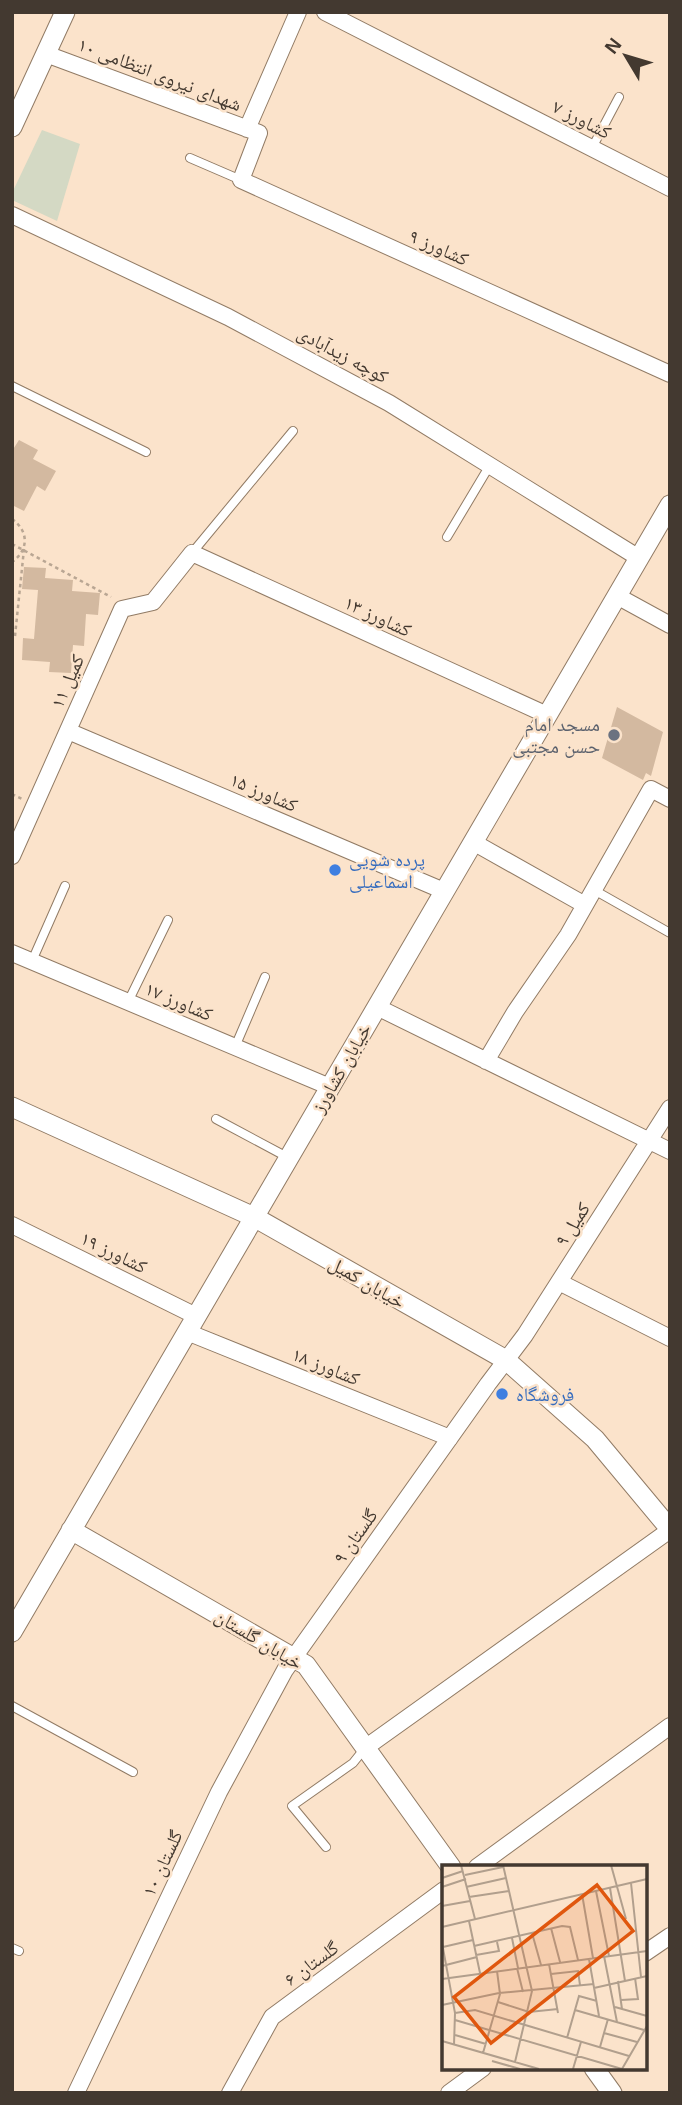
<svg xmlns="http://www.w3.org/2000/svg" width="682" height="2105" font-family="Helvetica,'Noto Naskh Arabic',sans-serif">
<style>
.green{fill:#d4d9c4}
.building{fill:#d3b9a0}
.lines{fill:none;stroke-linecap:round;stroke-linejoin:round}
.service-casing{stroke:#917b65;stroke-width:10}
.minor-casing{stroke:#917b65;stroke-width:18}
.tertiary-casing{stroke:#917b65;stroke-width:21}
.path{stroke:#b9a693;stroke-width:2.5;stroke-dasharray:3.5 3.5;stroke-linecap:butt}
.service{stroke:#fff;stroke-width:8}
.minor{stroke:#fff;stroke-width:16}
.tertiary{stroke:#fff;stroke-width:19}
.worship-dot{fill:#6b7280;stroke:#fbe3cb;stroke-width:2.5}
.shop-dot{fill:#3f7fe0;stroke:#fbe3cb;stroke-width:2.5}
.labels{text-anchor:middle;stroke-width:5;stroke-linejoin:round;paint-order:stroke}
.street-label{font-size:19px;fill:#433930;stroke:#fbe3cb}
.worship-label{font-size:19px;fill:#5b616d;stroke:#fbe3cb;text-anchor:end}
.shop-label{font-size:19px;fill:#366cbe;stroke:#fbe3cb;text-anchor:start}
.inset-road{fill:none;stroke:#b19f8d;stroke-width:2}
.view{fill:#e0570e;fill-opacity:0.15;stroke:#e0570e;stroke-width:3.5}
.inset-edge{fill:none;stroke:#433930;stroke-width:3.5}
</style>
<rect width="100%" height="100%" fill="#fbe3cb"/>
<path class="green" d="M 42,130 L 80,144 L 57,221 L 12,200 L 12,193 Z"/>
<path class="building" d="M 19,440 L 38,450 L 33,459 L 56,471 L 45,491 L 37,486 L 24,511 L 12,505 L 12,451 Z
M 24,567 L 46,568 L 45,578 L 73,580 L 72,591 L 100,593 L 98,615 L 86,614 L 84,646 L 73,645 L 71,673 L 49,672 L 50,662 L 22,660 L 23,638 L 34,639 L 38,590 L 22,589 Z
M 617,707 L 663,732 L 651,776 L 646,773 L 643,780 L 602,758 Z"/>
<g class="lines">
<defs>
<path id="service" d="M 592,148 L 619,97
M 190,158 L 241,180
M 12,386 L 146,452
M 447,537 L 490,465
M 192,553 L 293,431
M 594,890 L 670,933
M 32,961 L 65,886
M 128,1002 L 168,920
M 235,1047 L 265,977
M 216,1119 L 289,1158
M 12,1706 L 133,1772
M 326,1847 L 292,1806 L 353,1763 L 365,1748
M 12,1948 L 19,1951"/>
<path id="minor" d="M 325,12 L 670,188
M 46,54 L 259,133 L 241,180 L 670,374
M 247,129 L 298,12
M 12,215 L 228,317 L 389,403 L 639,558
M 617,596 L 670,625
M 68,731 L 444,891
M 473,842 L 585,905
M 12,856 L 122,609 L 153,602 L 192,553 L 547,715
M 12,953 L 330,1087
M 377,1007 L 670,1151
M 486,1061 L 515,1012 L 568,935 L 651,789 L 670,799
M 12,1225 L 196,1316
M 559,1282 L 670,1338
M 187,1332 L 450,1438
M 365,1748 L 670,1530
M 477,1867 L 670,1726
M 645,1953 L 670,1936
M 76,2093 L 219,1792 L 285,1670 L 488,1384 L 525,1335 L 670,1108
M 230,2093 L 272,2017 L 444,1890
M 449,2093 L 483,2068"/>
<path id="tertiary" d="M 12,127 L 65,12
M 12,1107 L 254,1217 L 506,1360 L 595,1439 L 670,1529
M 71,1530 L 306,1665 L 451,1867
M 12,1632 L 670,505
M 594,2068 L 612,2093"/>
</defs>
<use href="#service" class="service-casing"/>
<use href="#minor" class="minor-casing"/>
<use href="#tertiary" class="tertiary-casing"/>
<path class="path" d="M 12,519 C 29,531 29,550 12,562
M 12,544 L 111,597
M 15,636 L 24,549
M 12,794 L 22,799"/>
<use href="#service" class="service"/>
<use href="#minor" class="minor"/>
<use href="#tertiary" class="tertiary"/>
</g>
<circle class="worship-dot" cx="614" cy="735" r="7"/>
<g class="shop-dot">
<circle cx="335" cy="870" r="7"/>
<circle cx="502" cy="1394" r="7"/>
</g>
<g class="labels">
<g class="street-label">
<text transform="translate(160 74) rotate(21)" y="7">شهدای نیروی انتظامی ۱۰</text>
<text transform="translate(582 119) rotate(27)" y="7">کشاورز ۷</text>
<text transform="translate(439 247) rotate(24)" y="7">کشاورز ۹</text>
<text transform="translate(343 354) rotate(28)" y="7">کوچه زیدآبادی</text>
<text transform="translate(378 616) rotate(25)" y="7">کشاورز ۱۳</text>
<text transform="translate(67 681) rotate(-66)" y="7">کمیل ۱۱</text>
<text transform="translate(264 792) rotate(23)" y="7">کشاورز ۱۵</text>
<text transform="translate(179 1001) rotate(23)" y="7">کشاورز ۱۷</text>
<text transform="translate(341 1068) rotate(-60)" y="7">خیابان کشاورز</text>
<text transform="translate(572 1224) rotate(-57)" y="7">کمیل ۹</text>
<text transform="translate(114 1252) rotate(26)" y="7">کشاورز ۱۹</text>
<text transform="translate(367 1282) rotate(30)" y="7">خیابان کمیل</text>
<text transform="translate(326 1366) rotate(22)" y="7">کشاورز ۱۸</text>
<text transform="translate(355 1536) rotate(-55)" y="7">گلستان ۹</text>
<text transform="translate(259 1639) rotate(31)" y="7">خیابان گلستان</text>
<text transform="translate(162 1863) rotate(-65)" y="7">گلستان ۱۰</text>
<text transform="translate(311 1963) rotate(-36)" y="7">گلستان ۶</text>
</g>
<g class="worship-label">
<text x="600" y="731">مسجد امام<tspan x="600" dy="22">حسن مجتبی</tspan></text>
</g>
<g class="shop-label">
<text x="349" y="866">پرده شویی<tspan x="349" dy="22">اسماعیلی</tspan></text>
<text x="516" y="1401">فروشگاه</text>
</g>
</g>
<g transform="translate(442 1865)">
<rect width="205" height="205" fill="#fbe3cb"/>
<path class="inset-road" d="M 19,0 L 33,54M 61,0 L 90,126 L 73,197M 169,0 L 184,54M 23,10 L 61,2M 0,13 L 21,6M 189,18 L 199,112M 0,22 L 24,14M 24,22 L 64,13M 168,23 L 183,116M 154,26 L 167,91M 140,29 L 151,93M 27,32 L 67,26M 0,41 L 28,36M 27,56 L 38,108M 0,62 L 205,14M 109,63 L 118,97M 90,68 L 99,100M 70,73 L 76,103M 0,78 L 13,148 L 12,180M 32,81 L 120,61 L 128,62 L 136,95M 1,82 L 31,75M 34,90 L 57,86 L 55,77M 162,91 L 175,157M 147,94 L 157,151M 107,99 L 116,148M 0,101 L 35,92M 75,103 L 81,127M 109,109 L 136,106 L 138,120M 0,114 L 205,86M 176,116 L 180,144M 152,123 L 205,111M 179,135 L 196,134 L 193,113M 56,137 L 87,147 L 116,144M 0,140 L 57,128 L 152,119M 173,142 L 205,151M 133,145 L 202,165M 13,148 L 33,145 L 187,191M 13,155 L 180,204M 162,168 L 195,177M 13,170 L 44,179M 125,173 L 137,131 L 155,136M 0,176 L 97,204M 158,182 L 166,154M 41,188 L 58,129 L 55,106M 50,196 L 78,204M 131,204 L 139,177M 180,204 L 205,161"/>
<path class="view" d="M 155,20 L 191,66 L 49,178 L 12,132 Z"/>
<rect width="205" height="205" class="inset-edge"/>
</g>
<rect width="682" height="2105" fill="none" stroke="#433930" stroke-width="28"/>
<g transform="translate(626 56) rotate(308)" stroke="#fbe3cb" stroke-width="5" paint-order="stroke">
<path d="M0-5L12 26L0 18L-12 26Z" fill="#433930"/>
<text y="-10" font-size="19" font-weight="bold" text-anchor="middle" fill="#433930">N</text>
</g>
</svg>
